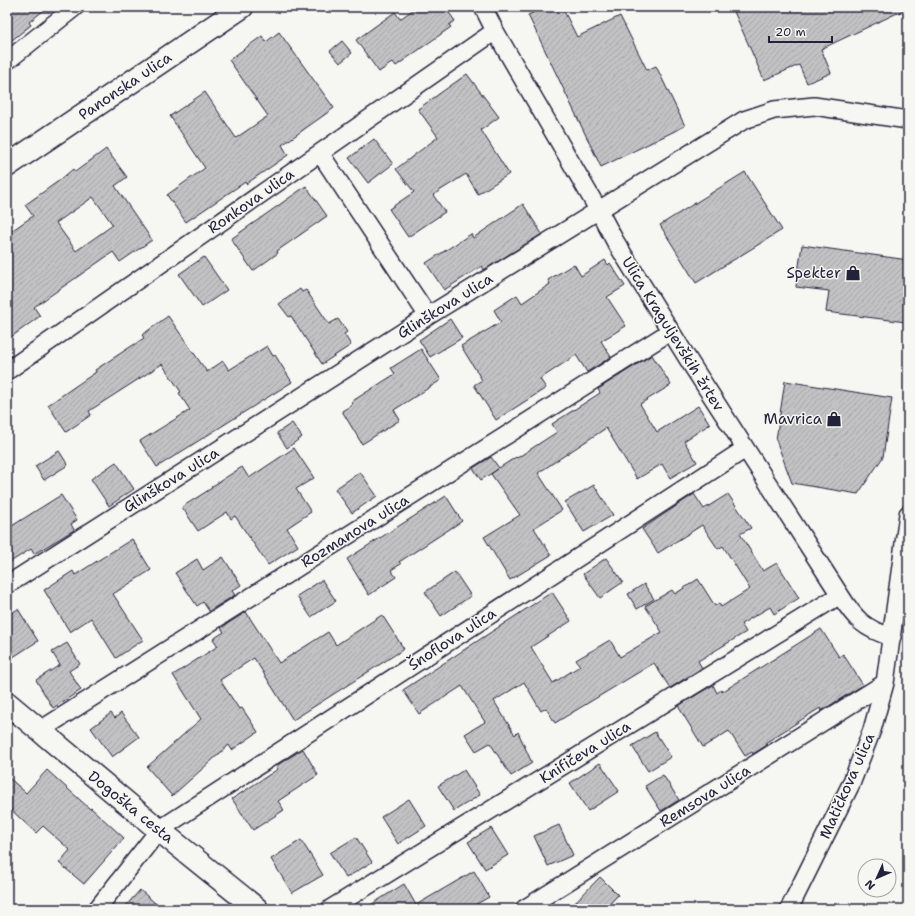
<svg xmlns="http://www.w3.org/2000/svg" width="915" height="916" font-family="'Shantell Sans',sans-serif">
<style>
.building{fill:url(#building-hatch);stroke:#22223b;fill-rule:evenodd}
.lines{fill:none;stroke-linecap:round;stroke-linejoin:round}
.street-casing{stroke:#22223b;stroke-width:20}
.secondary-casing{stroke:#22223b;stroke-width:25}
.street{stroke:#f6f6f2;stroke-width:17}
.secondary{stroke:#f6f6f2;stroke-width:22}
.labels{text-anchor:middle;stroke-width:3;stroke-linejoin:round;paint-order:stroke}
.street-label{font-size:15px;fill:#22223b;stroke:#f6f6f2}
.poi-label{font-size:15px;fill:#22223b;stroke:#f6f6f2;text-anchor:end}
</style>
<defs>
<pattern id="building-hatch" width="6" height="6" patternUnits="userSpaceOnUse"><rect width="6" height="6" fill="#c2c2c4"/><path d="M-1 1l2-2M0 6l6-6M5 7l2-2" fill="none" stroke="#a6a6a9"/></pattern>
</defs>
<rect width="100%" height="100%" fill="#f6f6f2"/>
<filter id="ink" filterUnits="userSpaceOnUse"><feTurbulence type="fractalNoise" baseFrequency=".025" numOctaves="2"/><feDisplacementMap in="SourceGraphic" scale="8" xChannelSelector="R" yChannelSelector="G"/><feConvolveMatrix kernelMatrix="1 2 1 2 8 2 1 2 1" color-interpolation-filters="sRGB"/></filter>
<g filter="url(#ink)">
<path class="building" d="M 7,7 L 48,7 L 29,22 L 31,25 L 7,44 Z
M 417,7 L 445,7 L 455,21 L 449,25 L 451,27 L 396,66 L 393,62 L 379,72 L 356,40 L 395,12 L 400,19 Z
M 545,7 L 562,7 L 577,37 L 620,16 L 647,70 L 656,66 L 685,126 L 601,167 L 528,15 Z
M 732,7 L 908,7 L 908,8 L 821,49 L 831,73 L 807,83 L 799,65 L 764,80 Z
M 279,32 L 334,108 L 282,145 L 288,155 L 246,184 L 245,182 L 186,222 L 167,195 L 205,168 L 170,116 L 205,92 L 236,138 L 268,116 L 229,60 L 262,36 L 266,42 Z
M 342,41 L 352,53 L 340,63 L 330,51 Z
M 467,74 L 499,117 L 481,130 L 509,174 L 478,194 L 466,174 L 433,195 L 445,212 L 408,237 L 389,209 L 414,192 L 396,169 L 438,137 L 418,109 Z
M 374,139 L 393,164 L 368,183 L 349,158 Z
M 106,149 L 127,177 L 115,186 L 152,240 L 120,262 L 113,252 L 34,307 L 40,316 L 7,340 L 7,234 L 33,216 L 25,205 L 60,180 L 73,169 L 75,172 ZM 93,197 L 113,225 L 76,251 L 56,223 Z
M 745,172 L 782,230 L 696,283 L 660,225 Z
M 306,186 L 327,216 L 277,251 L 278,253 L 253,271 L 231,239 Z
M 523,204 L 542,234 L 484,270 L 482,266 L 444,290 L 426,263 L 471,234 L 473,238 Z
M 802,245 L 908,260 L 908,305 L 906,322 L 826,312 L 829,291 L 796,287 Z
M 204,257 L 227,290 L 202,307 L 179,274 Z
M 605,260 L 608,265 L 610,263 L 625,286 L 607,297 L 626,326 L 601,341 L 611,357 L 587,372 L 576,355 L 540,379 L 546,388 L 496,420 L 474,385 L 482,380 L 461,346 L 501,322 L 494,310 L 517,295 L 522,303 L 550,284 L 548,280 L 574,264 L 581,276 Z
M 300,289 L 302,292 L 306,290 L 329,324 L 338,319 L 347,332 L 344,334 L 351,345 L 322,364 L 291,316 L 289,317 L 279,304 Z
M 168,316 L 207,372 L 223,361 L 229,370 L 267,346 L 273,356 L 275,355 L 292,382 L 157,467 L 140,441 L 190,410 L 179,393 L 181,392 L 162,364 L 89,411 L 91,415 L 66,432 L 48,405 L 96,372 L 95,370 L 144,338 L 142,335 Z
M 450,319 L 462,338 L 430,357 L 419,340 Z
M 421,349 L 441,380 L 394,410 L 400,420 L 362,444 L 342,411 L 352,405 L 351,402 L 395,374 L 391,368 Z
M 652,355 L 671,385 L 640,404 L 657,432 L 698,406 L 710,424 L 684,441 L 697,462 L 670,478 L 662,464 L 637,479 L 606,428 L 538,473 L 562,510 L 534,528 L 551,555 L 510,580 L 484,537 L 520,515 L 491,474 L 498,469 L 481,480 L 473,468 L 491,457 L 499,468 L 516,457 L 517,458 L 557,432 L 552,424 L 600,393 L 598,389 Z
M 785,381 L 892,398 L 883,457 L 858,494 L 792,483 L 776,440 Z
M 292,423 L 302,437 L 287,448 L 277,433 Z
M 294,448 L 314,478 L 296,489 L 311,512 L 287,528 L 298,546 L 268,565 L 235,516 L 231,519 L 227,512 L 198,531 L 182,507 L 212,488 L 211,487 L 242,467 L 249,478 Z
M 59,451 L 68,465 L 44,480 L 35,466 Z
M 116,462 L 134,489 L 109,506 L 91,479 Z
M 360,472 L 377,496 L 352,513 L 335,489 Z
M 594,485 L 613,515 L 584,532 L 565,502 Z
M 694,494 L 704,509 L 728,494 L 751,528 L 740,534 L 763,571 L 777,563 L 799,598 L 774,614 L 770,607 L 741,624 L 746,632 L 698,661 L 702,668 L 670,688 L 654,663 L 555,723 L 546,708 L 541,711 L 524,682 L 494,701 L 515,735 L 518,732 L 532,763 L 511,776 L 490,743 L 476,751 L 465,734 L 485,722 L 462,686 L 419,714 L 403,690 L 552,592 L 571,621 L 531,647 L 553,683 L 580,666 L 576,660 L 610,640 L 620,657 L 662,632 L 645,606 L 672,590 L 675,594 L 698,579 L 715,606 L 719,603 L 721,607 L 750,589 L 723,546 L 718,549 L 702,525 L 658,553 L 642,529 Z
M 61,495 L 77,520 L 71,524 L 74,530 L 34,554 L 31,549 L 7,564 L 7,529 Z
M 446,496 L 462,521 L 399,562 L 401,564 L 391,570 L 396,577 L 369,595 L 347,559 Z
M 132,539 L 151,570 L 113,594 L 143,640 L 116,658 L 91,618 L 70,632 L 44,590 L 73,571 L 75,575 Z
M 223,557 L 241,585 L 232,591 L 235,595 L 209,611 L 203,602 L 197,606 L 175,573 L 197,559 L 203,570 Z
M 606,558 L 623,582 L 600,598 L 583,574 Z
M 455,572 L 471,596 L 441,616 L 425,592 Z
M 322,580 L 336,601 L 311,617 L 297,596 Z
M 644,584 L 654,599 L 637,609 L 628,594 Z
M 18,609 L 38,641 L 7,661 L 7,616 Z
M 246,612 L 279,663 L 328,632 L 336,645 L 382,615 L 404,649 L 293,720 L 254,658 L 220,680 L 239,709 L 242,708 L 258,732 L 232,750 L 229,745 L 172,796 L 147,767 L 201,719 L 173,675 L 218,646 L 213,639 L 224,632 L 221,628 Z
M 821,629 L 839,657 L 843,654 L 863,685 L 821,711 L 820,708 L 765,743 L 767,745 L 753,754 L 752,752 L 745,756 L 729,731 L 703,747 L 678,706 L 713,685 L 717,693 L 721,690 L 722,692 Z
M 67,643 L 80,664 L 69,671 L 81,690 L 53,708 L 36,680 L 60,665 L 52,652 Z
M 111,713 L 115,718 L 121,713 L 139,737 L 112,757 L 91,728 Z
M 655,732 L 671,757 L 648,771 L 632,746 Z
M 303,749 L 318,775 L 278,801 L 284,810 L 253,830 L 232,799 L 278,769 L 276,766 Z
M 600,763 L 619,791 L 588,811 L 570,783 Z
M 47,770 L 90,809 L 91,808 L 124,838 L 84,884 L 59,863 L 70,850 L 43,826 L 36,833 L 7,806 L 7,776 L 26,793 Z
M 464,770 L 480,795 L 454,811 L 438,786 Z
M 663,775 L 679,800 L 661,811 L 645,786 Z
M 409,799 L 426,826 L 398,844 L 381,817 Z
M 559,825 L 573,855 L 548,866 L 534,836 Z
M 491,828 L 508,855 L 485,869 L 468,842 Z
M 356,837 L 372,862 L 346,878 L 330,853 Z
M 301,840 L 323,875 L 292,893 L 271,859 Z
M 474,871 L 489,897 L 468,909 L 364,909 L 404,884 L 416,905 Z
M 600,877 L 618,895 L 605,909 L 569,909 Z
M 140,890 L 162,909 L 123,909 Z"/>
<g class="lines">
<defs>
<path id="street" d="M 483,7 L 495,31 L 599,211 L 615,241 L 691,364 L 840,595 C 855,619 864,629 892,637
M 7,61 L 75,7
M 320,153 L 428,316
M 7,371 L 495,31
M 7,585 L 428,316 L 744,120 L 774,110 L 814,106 L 908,120
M 39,731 L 671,331
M 97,909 L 159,830 L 745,449
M 330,909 L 840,595
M 524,909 L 885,683
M 789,909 L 851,784 L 872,730 L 885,683 L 908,514"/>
<path id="secondary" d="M 7,166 L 242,7
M 7,703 L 159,830 L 257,909"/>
</defs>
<use href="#street" class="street-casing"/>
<use href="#secondary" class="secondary-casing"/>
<use href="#street" class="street"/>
<use href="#secondary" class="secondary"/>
</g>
</g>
<defs>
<symbol id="shop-bare" viewBox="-9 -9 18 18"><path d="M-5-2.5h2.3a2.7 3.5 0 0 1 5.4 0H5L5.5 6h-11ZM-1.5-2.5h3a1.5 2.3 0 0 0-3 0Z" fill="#22223b" stroke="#f6f6f2" stroke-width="2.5" paint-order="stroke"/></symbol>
</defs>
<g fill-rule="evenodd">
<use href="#shop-bare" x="842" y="262" width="22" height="22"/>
<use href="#shop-bare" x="823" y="408" width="22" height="22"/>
</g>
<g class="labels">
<g class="street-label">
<text transform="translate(125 86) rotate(-34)" y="5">Panonska ulica</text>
<text transform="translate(251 201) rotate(-35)" y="5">Ronkova ulica</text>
<text transform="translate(445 306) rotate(-32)" y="5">Glinškova ulica</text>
<text transform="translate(673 334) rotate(58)" y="5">Ulica Kraguljevških žrtev</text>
<text transform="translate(171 480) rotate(-32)" y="5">Glinškova ulica</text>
<text transform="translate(355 531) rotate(-32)" y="5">Rozmanova ulica</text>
<text transform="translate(452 639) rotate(-33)" y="5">Šnoflova ulica</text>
<text transform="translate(585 752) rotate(-32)" y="5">Knifičeva ulica</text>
<text transform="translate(847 786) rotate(-66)" y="5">Matičkova ulica</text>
<text transform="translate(705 796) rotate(-32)" y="5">Remsova ulica</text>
<text transform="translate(131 807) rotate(39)" y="5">Dogoška cesta</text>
</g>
<g class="poi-label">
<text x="841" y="278">Spekter</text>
<text x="822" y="424">Mavrica</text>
</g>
</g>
<rect width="915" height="916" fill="none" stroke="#f6f6f2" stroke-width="24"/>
<rect x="12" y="12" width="891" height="892" fill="none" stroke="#22223b" stroke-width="1.5" filter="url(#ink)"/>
<g transform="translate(877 878) rotate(225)"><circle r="19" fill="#f6f6f2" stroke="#a1a1a9"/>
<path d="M0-3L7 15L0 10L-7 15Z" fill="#22223b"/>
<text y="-6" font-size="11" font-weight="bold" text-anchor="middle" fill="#22223b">N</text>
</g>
<path d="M769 36v6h63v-6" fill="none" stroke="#22223b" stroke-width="2"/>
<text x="775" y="36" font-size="12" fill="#22223b" stroke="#f6f6f2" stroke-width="3" paint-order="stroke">20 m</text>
</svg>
